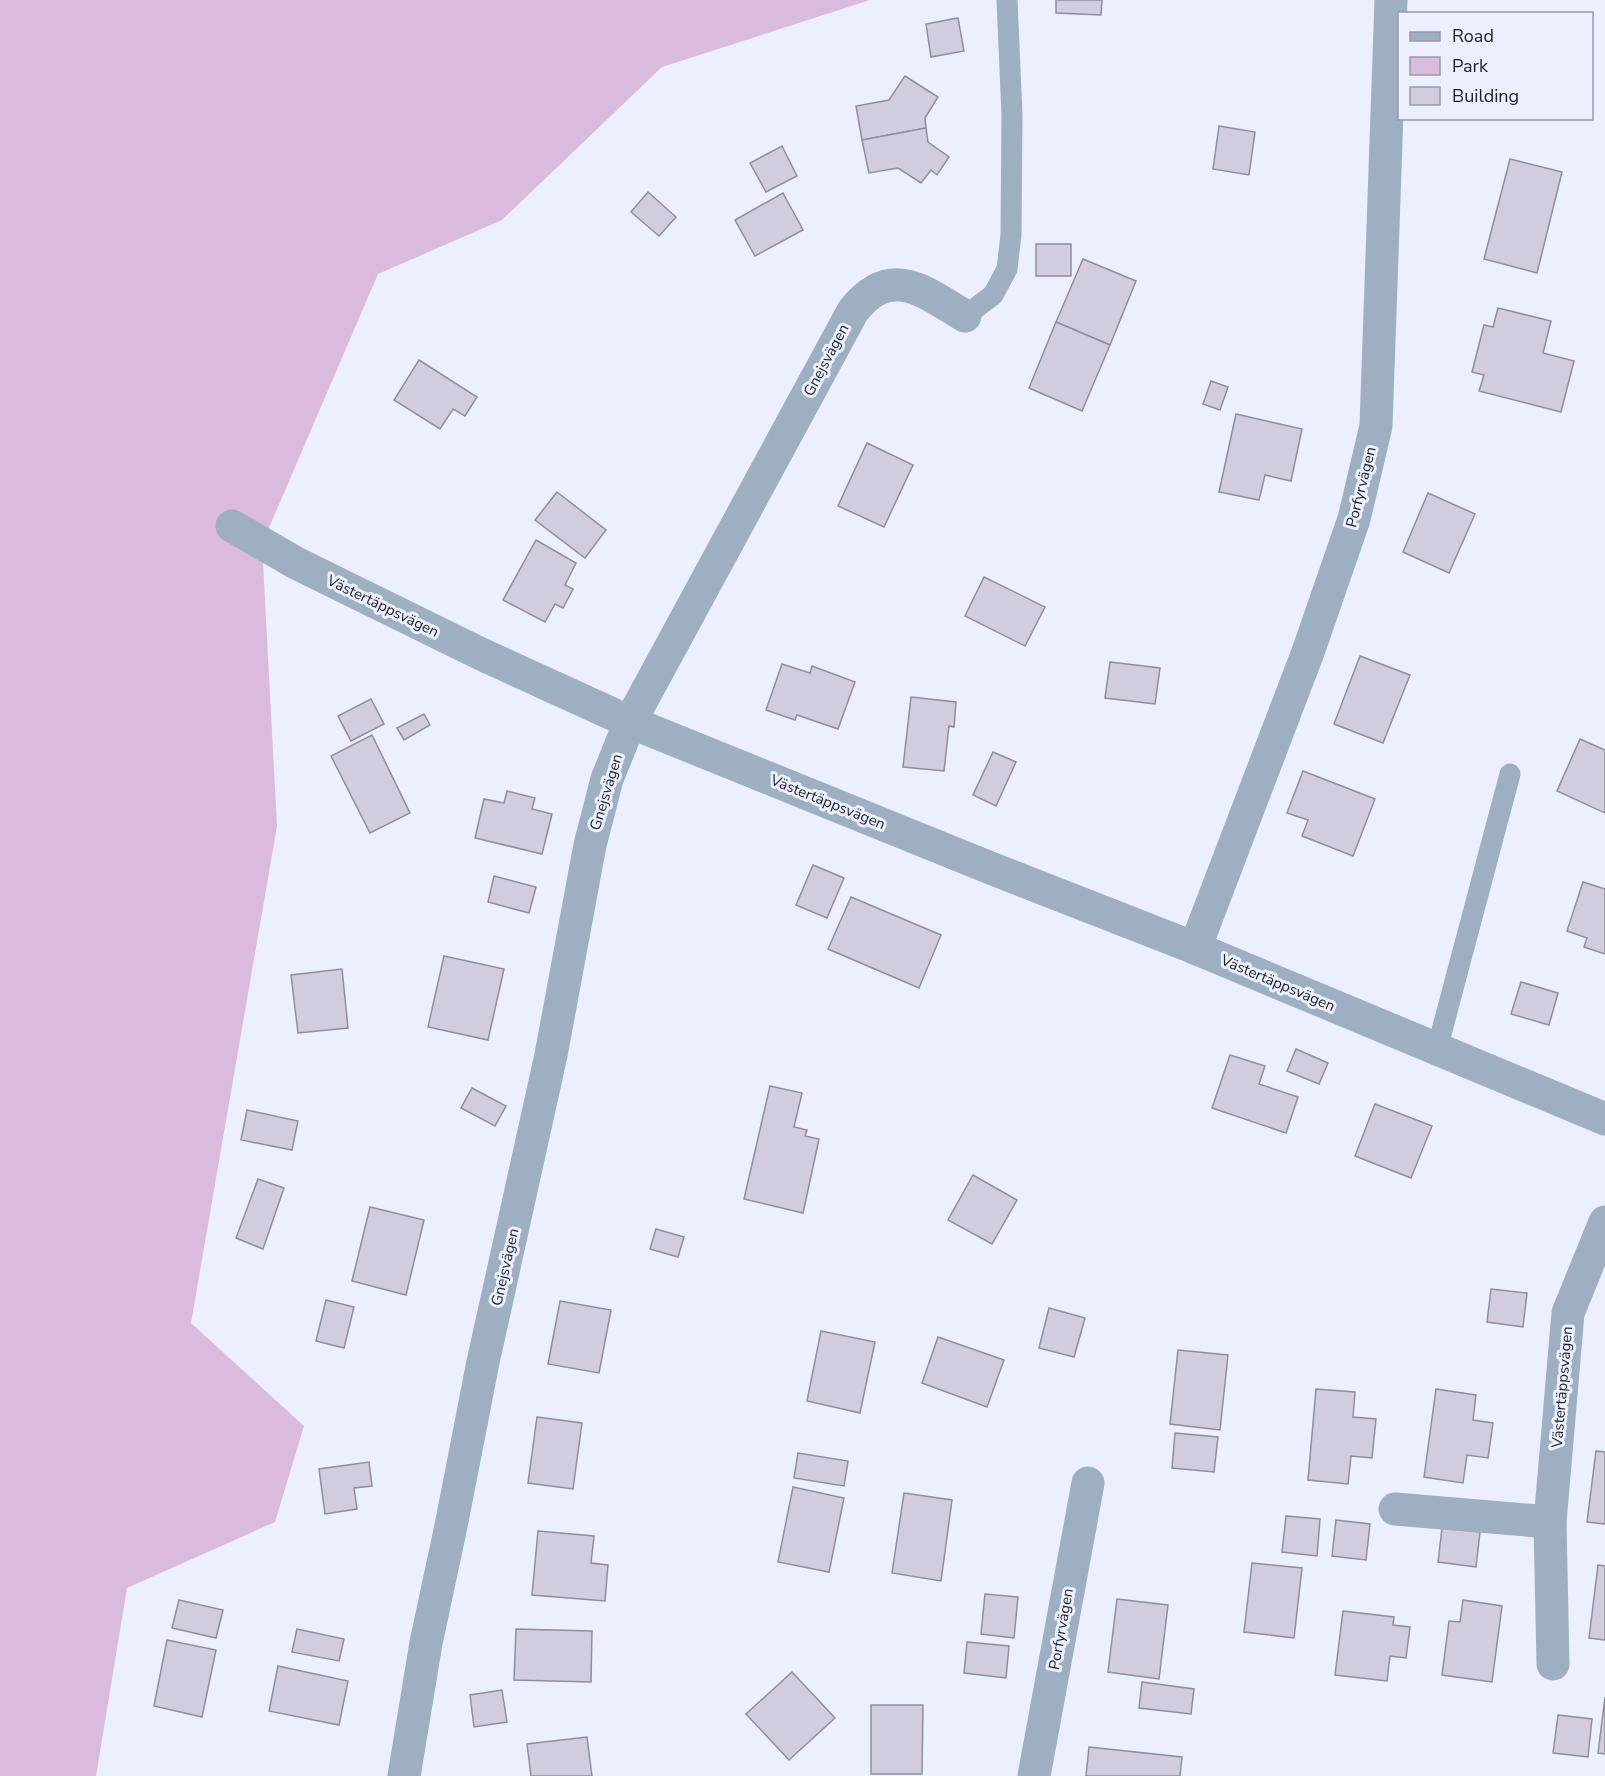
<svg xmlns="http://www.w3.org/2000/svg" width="1605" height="1776" font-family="'Nunito Sans',sans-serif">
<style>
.green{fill:#dabbde}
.building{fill:#d1ccdf;stroke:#918d9e;stroke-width:1.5}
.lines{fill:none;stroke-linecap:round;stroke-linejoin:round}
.lane{stroke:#9dafc1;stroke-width:21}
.street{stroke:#9dafc1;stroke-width:33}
.labels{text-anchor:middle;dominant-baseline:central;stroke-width:6;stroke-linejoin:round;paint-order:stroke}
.street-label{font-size:15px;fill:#1c1e25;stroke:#ebefff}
</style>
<rect width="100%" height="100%" fill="#ebefff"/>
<polygon class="green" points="0,0 870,0 662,67 502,220 378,274 262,544 277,826 191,1323 304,1426 275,1522 127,1588 96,1776 0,1776"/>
<g class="building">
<polygon points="1056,0 1102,0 1101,15 1056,13"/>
<polygon points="958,18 964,51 931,57 926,24"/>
<polygon points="905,76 938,97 925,118 926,128 862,140 856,106 889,100"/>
<polygon points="1219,126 1255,132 1249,175 1213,169"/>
<polygon points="926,128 928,142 949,157 937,175 931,170 921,183 898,168 869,173 862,140"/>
<polygon points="782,146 797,176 766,192 750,163"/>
<polygon points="1510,159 1562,172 1537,273 1484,259"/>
<polygon points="648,192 676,217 659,236 631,212"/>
<polygon points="783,193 803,230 755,256 735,220"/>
<rect x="1036" y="244" width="35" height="32"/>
<polygon points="1083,259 1136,281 1110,345 1056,322"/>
<polygon points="1498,308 1551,321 1543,353 1574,361 1561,412 1479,391 1484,375 1472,372 1484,325 1493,327"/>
<polygon points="1056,322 1110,345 1082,411 1029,388"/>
<polygon points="419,360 477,397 465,416 453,409 440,429 394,400"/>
<polygon points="1211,381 1228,387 1220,410 1203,404"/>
<polygon points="1236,414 1302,429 1291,481 1265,475 1259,500 1219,492"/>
<polygon points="867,443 913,465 884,527 838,506"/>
<polygon points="557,492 606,530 585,558 535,520"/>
<polygon points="1428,493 1475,514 1449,573 1403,552"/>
<polygon points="536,540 576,563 565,585 573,589 563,608 555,604 545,622 503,600"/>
<polygon points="984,577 1045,607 1025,646 965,616"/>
<polygon points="1360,656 1410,675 1383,743 1334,724"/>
<polygon points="1110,662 1160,668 1155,704 1105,698"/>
<polygon points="782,664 810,673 812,666 855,682 838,729 797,715 795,720 766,710"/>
<polygon points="911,697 956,702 954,727 949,726 944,771 903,767"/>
<polygon points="371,699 384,724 351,741 338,716"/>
<polygon points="424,714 430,725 404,740 397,728"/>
<polygon points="372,735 410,813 370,833 331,756"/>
<polygon points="1580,739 1605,750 1605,813 1557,791"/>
<polygon points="993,752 1016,762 996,806 973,795"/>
<polygon points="1303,771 1375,799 1353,856 1302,836 1308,820 1287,813"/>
<polygon points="507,791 535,798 532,809 552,814 542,854 475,838 484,799 504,803"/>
<polygon points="813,865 844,878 827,918 796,905"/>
<polygon points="494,876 536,887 529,913 488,902"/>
<polygon points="1583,882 1605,889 1605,954 1584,947 1587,938 1567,931"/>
<polygon points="851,897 941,935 919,988 828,949"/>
<polygon points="444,956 504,969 488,1040 428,1027"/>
<polygon points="342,969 348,1028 298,1033 291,975"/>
<polygon points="1521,982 1558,993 1549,1025 1511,1014"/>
<polygon points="1296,1049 1328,1063 1319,1084 1287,1071"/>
<polygon points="1230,1055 1265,1066 1259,1084 1298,1097 1286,1133 1212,1108"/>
<polygon points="770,1086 802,1093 794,1127 807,1130 805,1136 819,1139 803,1213 744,1199"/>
<polygon points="472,1088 506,1106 495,1126 461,1108"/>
<polygon points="1375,1104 1432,1126 1411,1178 1355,1156"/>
<polygon points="247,1110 298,1121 292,1150 241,1140"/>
<polygon points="973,1175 1017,1200 992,1244 948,1220"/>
<polygon points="258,1179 284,1188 263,1249 236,1238"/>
<polygon points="370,1207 424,1220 406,1295 352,1281"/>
<polygon points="656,1229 684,1237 678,1257 650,1249"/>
<polygon points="1491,1289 1527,1293 1523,1327 1487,1322"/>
<polygon points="326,1300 354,1307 344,1348 316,1341"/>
<polygon points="560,1301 611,1310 599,1373 548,1364"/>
<polygon points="1049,1308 1085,1318 1074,1357 1039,1348"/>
<polygon points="821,1331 875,1342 860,1413 807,1401"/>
<polygon points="938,1337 1004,1360 987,1407 922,1383"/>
<polygon points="1178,1350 1228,1355 1220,1430 1170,1424"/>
<polygon points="1316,1389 1355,1392 1353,1417 1376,1419 1372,1458 1351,1456 1348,1484 1308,1480"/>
<polygon points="1436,1389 1476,1395 1473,1420 1493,1423 1488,1458 1467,1455 1463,1483 1424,1477"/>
<polygon points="537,1417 582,1423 573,1489 528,1483"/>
<polygon points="1175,1433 1218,1437 1214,1472 1172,1468"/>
<polygon points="1596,1451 1605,1452 1605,1524 1587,1522"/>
<polygon points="798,1453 848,1461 844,1486 794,1478"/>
<polygon points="369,1462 372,1486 354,1488 357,1509 325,1514 319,1469"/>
<polygon points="793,1487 844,1498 829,1572 778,1562"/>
<polygon points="904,1493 952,1500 941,1581 892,1573"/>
<polygon points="1286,1516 1320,1519 1317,1556 1282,1552"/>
<polygon points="1336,1520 1370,1524 1366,1560 1332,1556"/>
<polygon points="1442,1528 1480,1532 1476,1567 1438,1562"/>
<polygon points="538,1531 594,1536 591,1563 608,1565 605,1601 532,1595"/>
<polygon points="1252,1563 1302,1568 1294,1638 1244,1632"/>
<polygon points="1598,1565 1605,1566 1605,1640 1589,1638"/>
<polygon points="985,1594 1018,1597 1014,1638 981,1634"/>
<polygon points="1117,1599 1168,1605 1159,1679 1108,1672"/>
<polygon points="179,1600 223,1610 216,1638 172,1628"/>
<polygon points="1463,1600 1502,1606 1492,1682 1442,1675 1449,1621 1460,1622"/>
<polygon points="1343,1611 1394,1617 1393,1625 1410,1627 1406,1658 1390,1656 1387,1681 1335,1675"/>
<polygon points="297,1629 344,1639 339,1661 292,1652"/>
<polygon points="516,1629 592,1631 591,1682 514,1680"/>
<polygon points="167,1640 216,1650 202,1717 154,1706"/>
<polygon points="967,1642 1009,1646 1006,1678 964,1673"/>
<polygon points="278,1666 348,1681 339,1725 269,1711"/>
<polygon points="792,1672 835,1718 789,1760 746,1714"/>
<polygon points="1142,1682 1194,1689 1191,1714 1139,1708"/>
<polygon points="502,1690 507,1722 474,1727 470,1695"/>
<polygon points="1605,1697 1605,1754 1598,1753"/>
<polygon points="871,1705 923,1705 922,1774 871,1774"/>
<polygon points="1558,1715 1592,1719 1588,1757 1553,1753"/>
<polygon points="587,1737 592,1776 531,1776 527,1744"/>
<polygon points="1089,1747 1182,1757 1180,1776 1086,1776"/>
</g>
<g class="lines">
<g class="lane">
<polyline points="965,316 993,295 1007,269 1011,235 1012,115 1007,0"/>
<polyline points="1437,1049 1510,774"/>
</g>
<g class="street">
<polyline points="232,526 296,563 481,654 630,722 988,867 1195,948 1605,1119"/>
<polyline points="1195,948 1308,652 1354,519 1376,426 1391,0"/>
<polyline points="1395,1509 1550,1522"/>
<polyline points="1553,1664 1550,1522 1568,1313 1605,1222"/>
<path d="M404,1776L426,1643L451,1526L483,1362L551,1055L590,845L607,779L630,722L853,311C891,263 923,291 965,316"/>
<polyline points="1034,1776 1088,1483"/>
</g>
</g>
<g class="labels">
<g class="street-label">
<text transform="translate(826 360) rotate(-62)">Gnejsvägen</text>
<text transform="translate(1361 487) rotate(-76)">Porfyrvägen</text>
<text transform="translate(383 606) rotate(26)">Västertäppsvägen</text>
<text transform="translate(606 792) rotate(-73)">Gnejsvägen</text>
<text transform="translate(828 802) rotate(22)">Västertäppsvägen</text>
<text transform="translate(1278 983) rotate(23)">Västertäppsvägen</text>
<text transform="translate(505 1267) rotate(-77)">Gnejsvägen</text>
<text transform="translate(1562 1387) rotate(-85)">Västertäppsvägen</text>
<text transform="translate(1061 1629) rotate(-80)">Porfyrvägen</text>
</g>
</g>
<rect x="1398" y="12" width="195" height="108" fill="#ebefff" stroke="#989ba8" stroke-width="1.5"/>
<rect x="1410" y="32" width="30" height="9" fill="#9dafc1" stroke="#989ba8" stroke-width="1.5"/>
<text x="1452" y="42" font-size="18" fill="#1c1e25">Road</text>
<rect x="1410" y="57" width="30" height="18" fill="#dabbde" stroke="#989ba8" stroke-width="1.5"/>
<text x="1452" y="72" font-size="18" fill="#1c1e25">Park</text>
<rect x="1410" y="87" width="30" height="18" fill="#d1ccdf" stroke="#989ba8" stroke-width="1.5"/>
<text x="1452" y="102" font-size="18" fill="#1c1e25">Building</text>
</svg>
